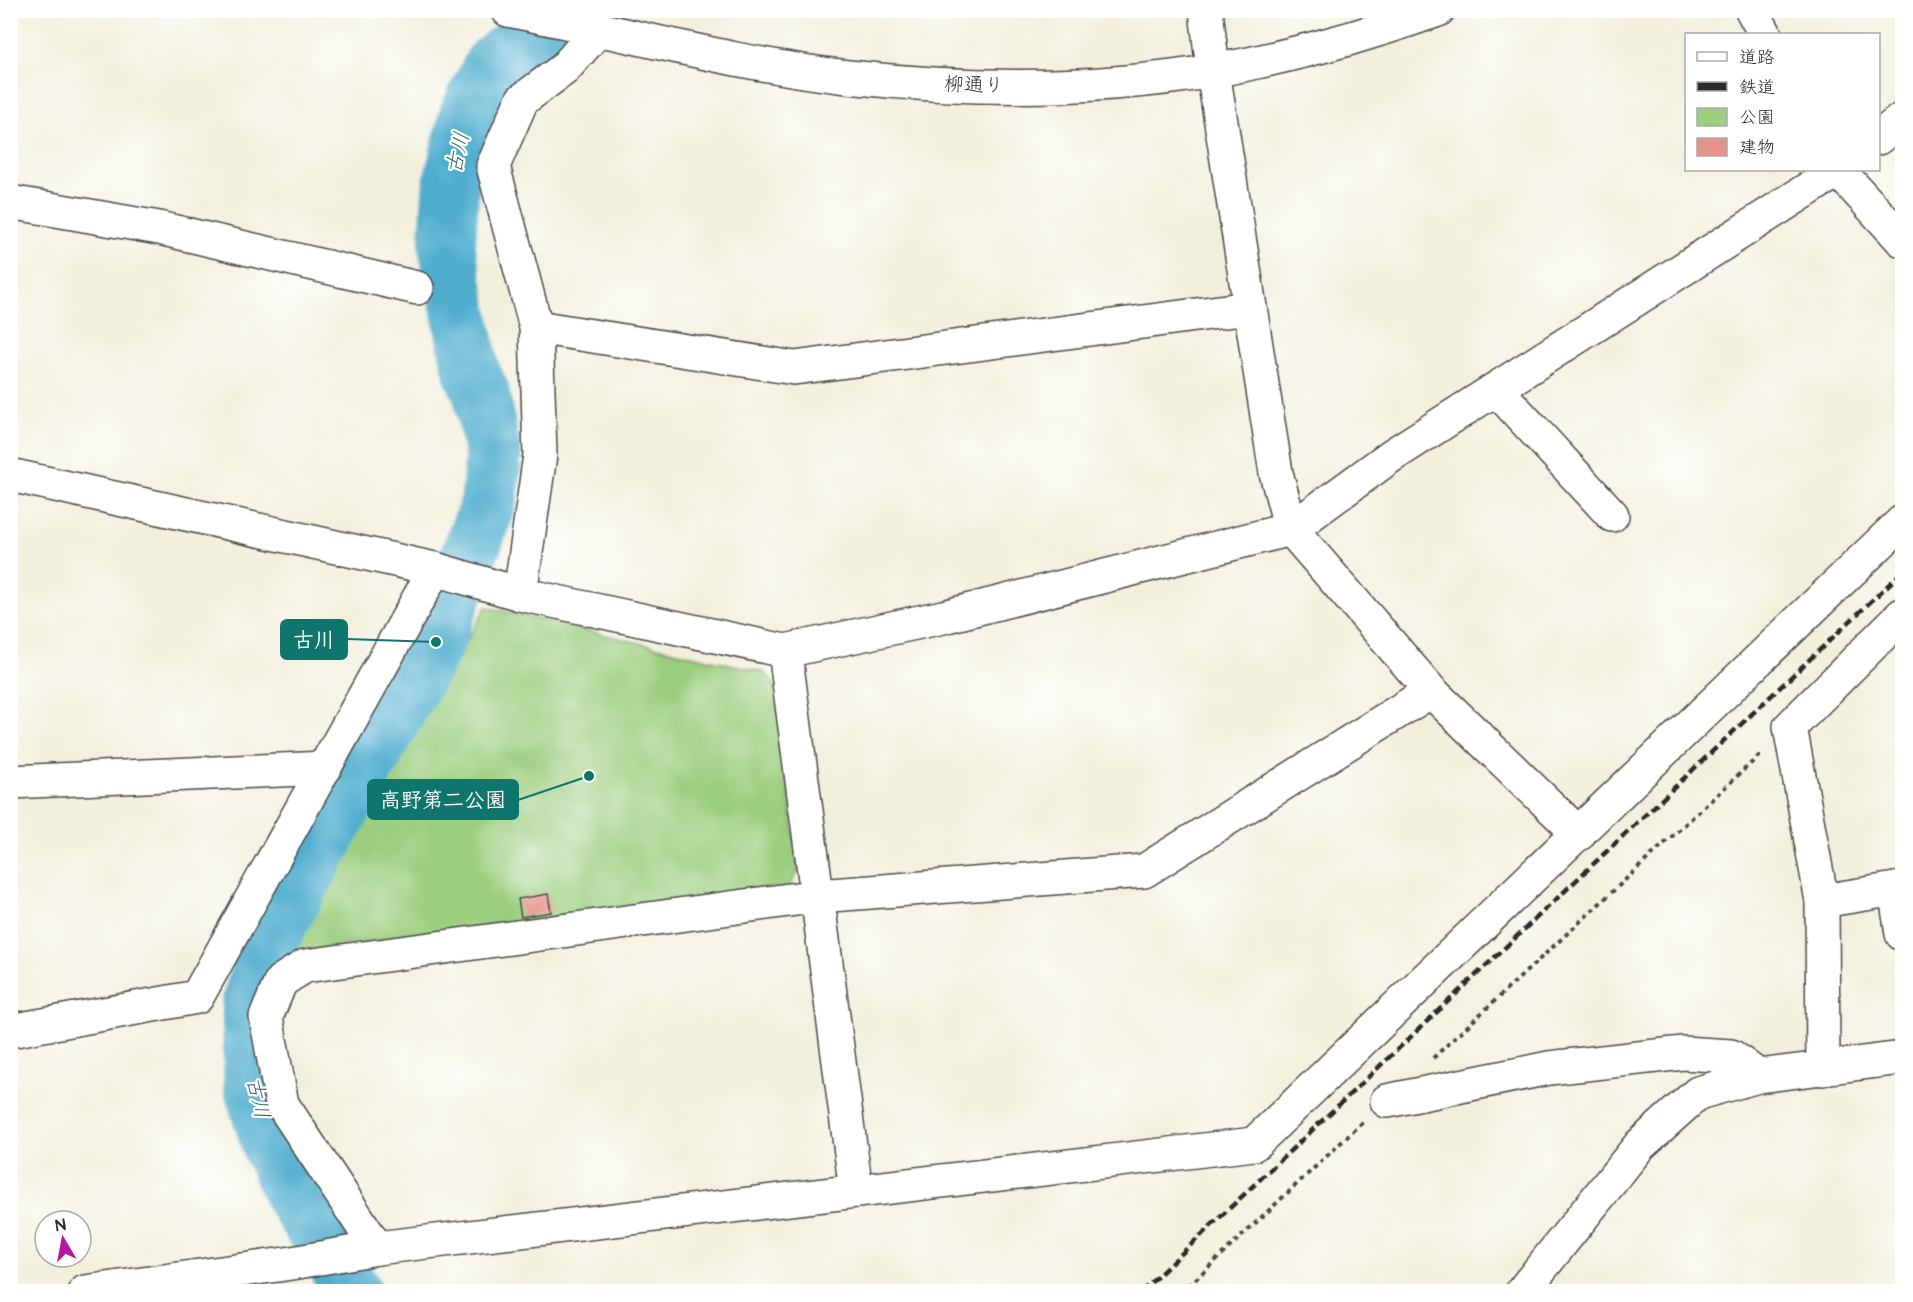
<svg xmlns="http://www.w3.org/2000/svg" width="1913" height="1302" font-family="'Architects Daughter','Klee One',sans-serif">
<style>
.green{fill:#9cce7f;stroke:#647c55;stroke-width:1.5}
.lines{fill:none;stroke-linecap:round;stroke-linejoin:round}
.river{stroke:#50adce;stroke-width:57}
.building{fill:#e6938d}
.minor-casing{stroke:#494846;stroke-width:36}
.tertiary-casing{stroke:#494846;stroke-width:36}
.path{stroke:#494846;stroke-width:4;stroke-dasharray:4.5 4.5;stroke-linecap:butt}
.minor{stroke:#fff;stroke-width:33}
.tertiary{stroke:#fff;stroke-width:33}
.rail{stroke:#2b2b2b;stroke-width:4.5;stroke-dasharray:9 4.5;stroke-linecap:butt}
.labels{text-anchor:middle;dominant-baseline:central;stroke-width:4.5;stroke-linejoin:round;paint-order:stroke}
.street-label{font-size:20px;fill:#2b2b2b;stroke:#fff}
.water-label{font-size:21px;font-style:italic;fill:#3a5f6c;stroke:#fff}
.leader{fill:none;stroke:#0f766e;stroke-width:2}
.callout-dot{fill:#0f766e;stroke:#fff;stroke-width:2}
.callout{fill:#0f766e;stroke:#0f766e;stroke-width:2}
.callout-label{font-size:21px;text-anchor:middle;font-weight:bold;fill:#fff}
</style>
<rect width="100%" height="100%" fill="#fff"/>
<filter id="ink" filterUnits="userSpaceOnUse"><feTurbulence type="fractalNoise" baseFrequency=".0167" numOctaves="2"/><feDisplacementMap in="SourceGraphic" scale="12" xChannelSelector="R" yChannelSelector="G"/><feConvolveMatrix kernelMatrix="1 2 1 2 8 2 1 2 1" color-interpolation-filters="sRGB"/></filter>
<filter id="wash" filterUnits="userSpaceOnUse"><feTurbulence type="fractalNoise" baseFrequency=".008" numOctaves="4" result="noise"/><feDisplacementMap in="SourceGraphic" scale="24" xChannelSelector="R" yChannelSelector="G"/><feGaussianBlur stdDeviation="1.35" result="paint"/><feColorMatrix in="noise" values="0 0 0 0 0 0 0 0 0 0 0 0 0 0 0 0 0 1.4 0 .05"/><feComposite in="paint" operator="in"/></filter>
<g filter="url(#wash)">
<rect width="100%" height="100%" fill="#f2efdc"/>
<polygon class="green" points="486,607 763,672 774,682 799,870 789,886 291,953"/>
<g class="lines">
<polyline class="river" points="353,1292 291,1193 271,1149 252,1087 250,1003 267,945 436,642 489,502 493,456 481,392 472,373 447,248 451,185 468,113 493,63 560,10"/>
</g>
<g id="blocks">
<polygon class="building" points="548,894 551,912 521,917 518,899"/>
</g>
</g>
<g filter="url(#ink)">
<use href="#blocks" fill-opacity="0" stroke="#494846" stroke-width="1.5"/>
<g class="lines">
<g class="minor-casing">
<g id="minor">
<polyline points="1206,10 1213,71"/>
<polyline points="1878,138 1902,119"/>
<polyline points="10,202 159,228 417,288"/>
<polyline points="536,327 794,368 1249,308"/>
<polyline points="1496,389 1612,515"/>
<polyline points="520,594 540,455 536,327 493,166 522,100 564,69 600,28"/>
<polyline points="785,651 856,1191"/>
<polyline points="10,782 325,768"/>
<polyline points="1895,889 1902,934"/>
<polyline points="1822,901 1902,888"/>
<polyline points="10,1031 197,997 435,569"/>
<polyline points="1823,1069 1822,901 1790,727 1902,615"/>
<polyline points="1387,1101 1549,1068 1683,1053 1731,1056 1758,1076"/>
<polyline points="377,1248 282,1104 266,1017 281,981 305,966 818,896 1144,871 1431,691"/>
<polyline points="85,1292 292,1263 377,1248 1254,1144 1902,522"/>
<polyline points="1522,1292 1640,1145 1698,1093 1758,1076 1902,1058"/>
</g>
</g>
<g class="tertiary-casing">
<g id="tertiary">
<path d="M508,10C621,32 734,64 848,77C968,90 1094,91 1213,71C1289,57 1365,36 1438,10"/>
<polyline points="1752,10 1765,34"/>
<polyline points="1213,71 1276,473 1291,529 1431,691 1579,834"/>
<polyline points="1838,170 1902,240"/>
<polyline points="10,475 435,569 520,594 785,651 943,617 1291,529 1391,456 1838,170"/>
</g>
</g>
<g class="path">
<polyline points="1433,1058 1762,753"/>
<polyline points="1182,1292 1363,1122"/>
</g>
<use href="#minor" class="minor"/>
<use href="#tertiary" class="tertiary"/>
<polyline class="rail" points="1141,1292 1902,572"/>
</g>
</g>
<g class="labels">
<g class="street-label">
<text transform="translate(974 85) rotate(2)">柳通り</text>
</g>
<g class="water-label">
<text transform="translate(458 153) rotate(-77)">古川</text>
<text transform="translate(258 1098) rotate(78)">古川</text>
</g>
</g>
<path class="leader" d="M436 642L347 639M589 776L518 800"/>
<g class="callout-dot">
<circle cx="436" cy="642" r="6"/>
<circle cx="589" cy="776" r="6"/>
</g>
<g class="callout">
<rect x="281" y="620" width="66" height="39" rx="6"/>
<rect x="368" y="780" width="150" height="39" rx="6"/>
</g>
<g class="callout-label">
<text x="314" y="647">古川</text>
<text x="443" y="807">高野第二公園</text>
</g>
<rect width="1913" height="1302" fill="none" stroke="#fff" stroke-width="36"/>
<rect x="1685" y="33" width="195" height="138" fill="#ffffff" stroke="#aaaaaa" stroke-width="1.5"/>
<rect x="1697" y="52" width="30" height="9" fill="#ffffff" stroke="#aaaaaa" stroke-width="1.5"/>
<text x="1739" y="63" font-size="18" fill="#2b2b2b">道路</text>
<rect x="1697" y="82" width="30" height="9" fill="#2b2b2b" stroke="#aaaaaa" stroke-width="1.5"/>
<text x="1739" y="93" font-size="18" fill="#2b2b2b">鉄道</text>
<rect x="1697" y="108" width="30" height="18" fill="#9cce7f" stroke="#aaaaaa" stroke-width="1.5"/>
<text x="1739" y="123" font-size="18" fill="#2b2b2b">公園</text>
<rect x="1697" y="138" width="30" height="18" fill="#e6938d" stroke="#aaaaaa" stroke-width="1.5"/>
<text x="1739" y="153" font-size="18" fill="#2b2b2b">建物</text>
<g transform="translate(63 1239) rotate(350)"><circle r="28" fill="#ffffff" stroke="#aaaaaa" stroke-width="1.5"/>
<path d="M0-4.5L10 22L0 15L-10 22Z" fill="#b5179e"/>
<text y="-9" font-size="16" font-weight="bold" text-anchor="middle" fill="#2b2b2b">N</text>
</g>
</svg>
